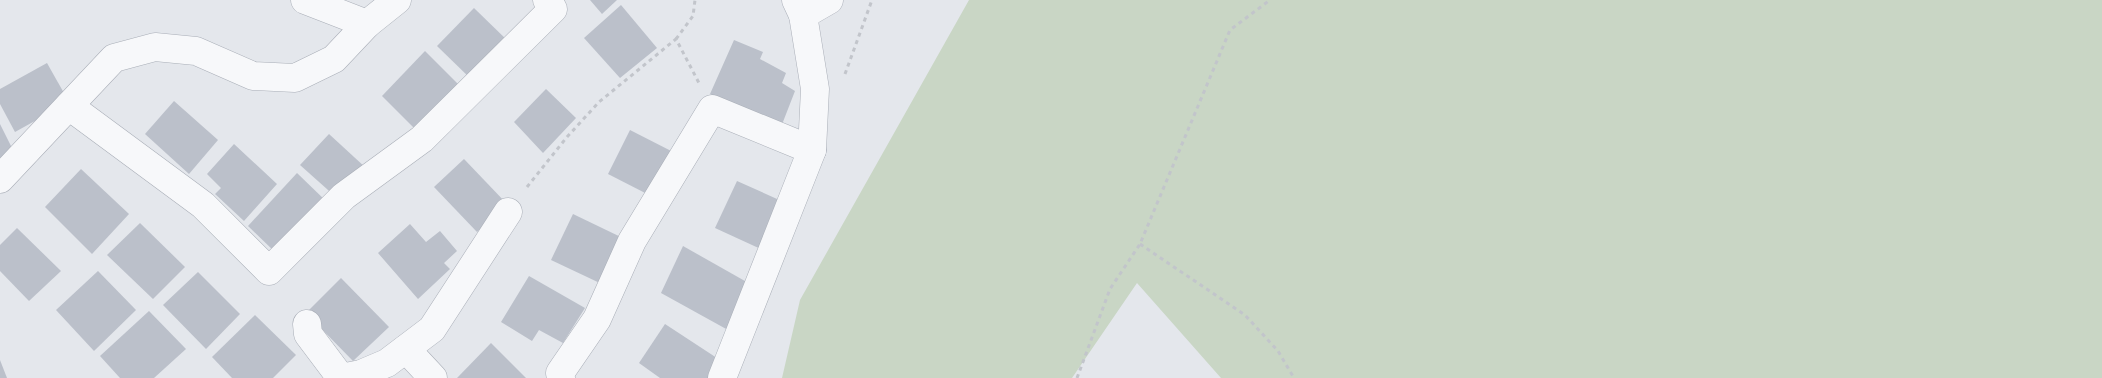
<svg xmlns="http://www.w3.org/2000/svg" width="2102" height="378" font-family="Lato,sans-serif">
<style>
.green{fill:#c9d6c5}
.building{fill:#bbc0ca}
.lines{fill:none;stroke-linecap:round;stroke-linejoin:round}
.minor-casing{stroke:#a9aeb7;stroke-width:29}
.path{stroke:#c2c5cb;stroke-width:3;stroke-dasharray:4 4;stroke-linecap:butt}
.minor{stroke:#f7f8fa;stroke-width:28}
</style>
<rect width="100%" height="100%" fill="#e4e7ec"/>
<polygon class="green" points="969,0 2102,0 2102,378 1221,378 1137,283 1072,378 782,378 800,300"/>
<g class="building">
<polygon points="590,0 617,0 602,14"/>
<polygon points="621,5 657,48 620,78 584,38"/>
<polygon points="474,8 511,44 473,81 437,46"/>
<polygon points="734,40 763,52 760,59 786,73 782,83 795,91 781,127 710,94"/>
<polygon points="425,51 461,87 418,132 382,96"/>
<polygon points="47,63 69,102 15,132 0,104 0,89"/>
<polygon points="546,89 576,118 543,153 514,122"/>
<polygon points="174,101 218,140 189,174 145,134"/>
<polygon points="0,124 16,156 0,164"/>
<polygon points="630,130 679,155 653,197 608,174"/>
<polygon points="329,134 366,168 337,198 300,165"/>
<polygon points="234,144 277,184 244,221 215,194 221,188 207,174"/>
<polygon points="464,159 507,204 477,232 434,187"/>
<polygon points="81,169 129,214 92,254 45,207"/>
<polygon points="297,173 328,203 277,254 248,226"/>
<polygon points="737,181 786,203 765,251 715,228"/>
<polygon points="573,214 627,240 604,285 551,260"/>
<polygon points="140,223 185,267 153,299 107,255"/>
<polygon points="410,224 426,242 440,231 457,251 444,263 450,269 418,299 378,253"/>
<polygon points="17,228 61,271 29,301 0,271 0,245"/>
<polygon points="683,246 752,285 728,330 661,293"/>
<polygon points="98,271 136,310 94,351 56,310"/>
<polygon points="198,272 240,314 206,349 163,305"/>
<polygon points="529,276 585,308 563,343 539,330 532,341 501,322"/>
<polygon points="341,278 389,327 353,361 306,313"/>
<polygon points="149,311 186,349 154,378 120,378 100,356"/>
<polygon points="255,315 296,355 273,378 232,378 212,357"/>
<polygon points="665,324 723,362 712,378 660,378 639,363"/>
<polygon points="491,343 526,378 457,378"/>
<polygon points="0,360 7,378 0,378"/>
</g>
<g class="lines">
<g class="minor-casing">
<g id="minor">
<polyline points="305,0 367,24"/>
<polyline points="803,15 829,0"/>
<polyline points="69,106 203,205 269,271 344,196 422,139 553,9 547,0"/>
<polyline points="0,179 114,58 155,47 196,51 253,76 295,78 334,59 367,24 397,0"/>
<polyline points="307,324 308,334 341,378"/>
<polyline points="406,349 433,378"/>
<polyline points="341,378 361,374 387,363 432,329 508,212"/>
<polyline points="561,378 560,373 597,319 632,241 712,109 812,150"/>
<polyline points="722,378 812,150 815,89 803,15 796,0"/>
</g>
</g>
<g class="path">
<polyline points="676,39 693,16 695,0"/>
<polyline points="845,74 872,0"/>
<polyline points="527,187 567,137 599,102 676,39 699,83"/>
<polyline points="1140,244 1245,315 1278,351 1294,378"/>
<polyline points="1077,378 1110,289 1140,244 1230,30 1270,0"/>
</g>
<use href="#minor" class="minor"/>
</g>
</svg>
